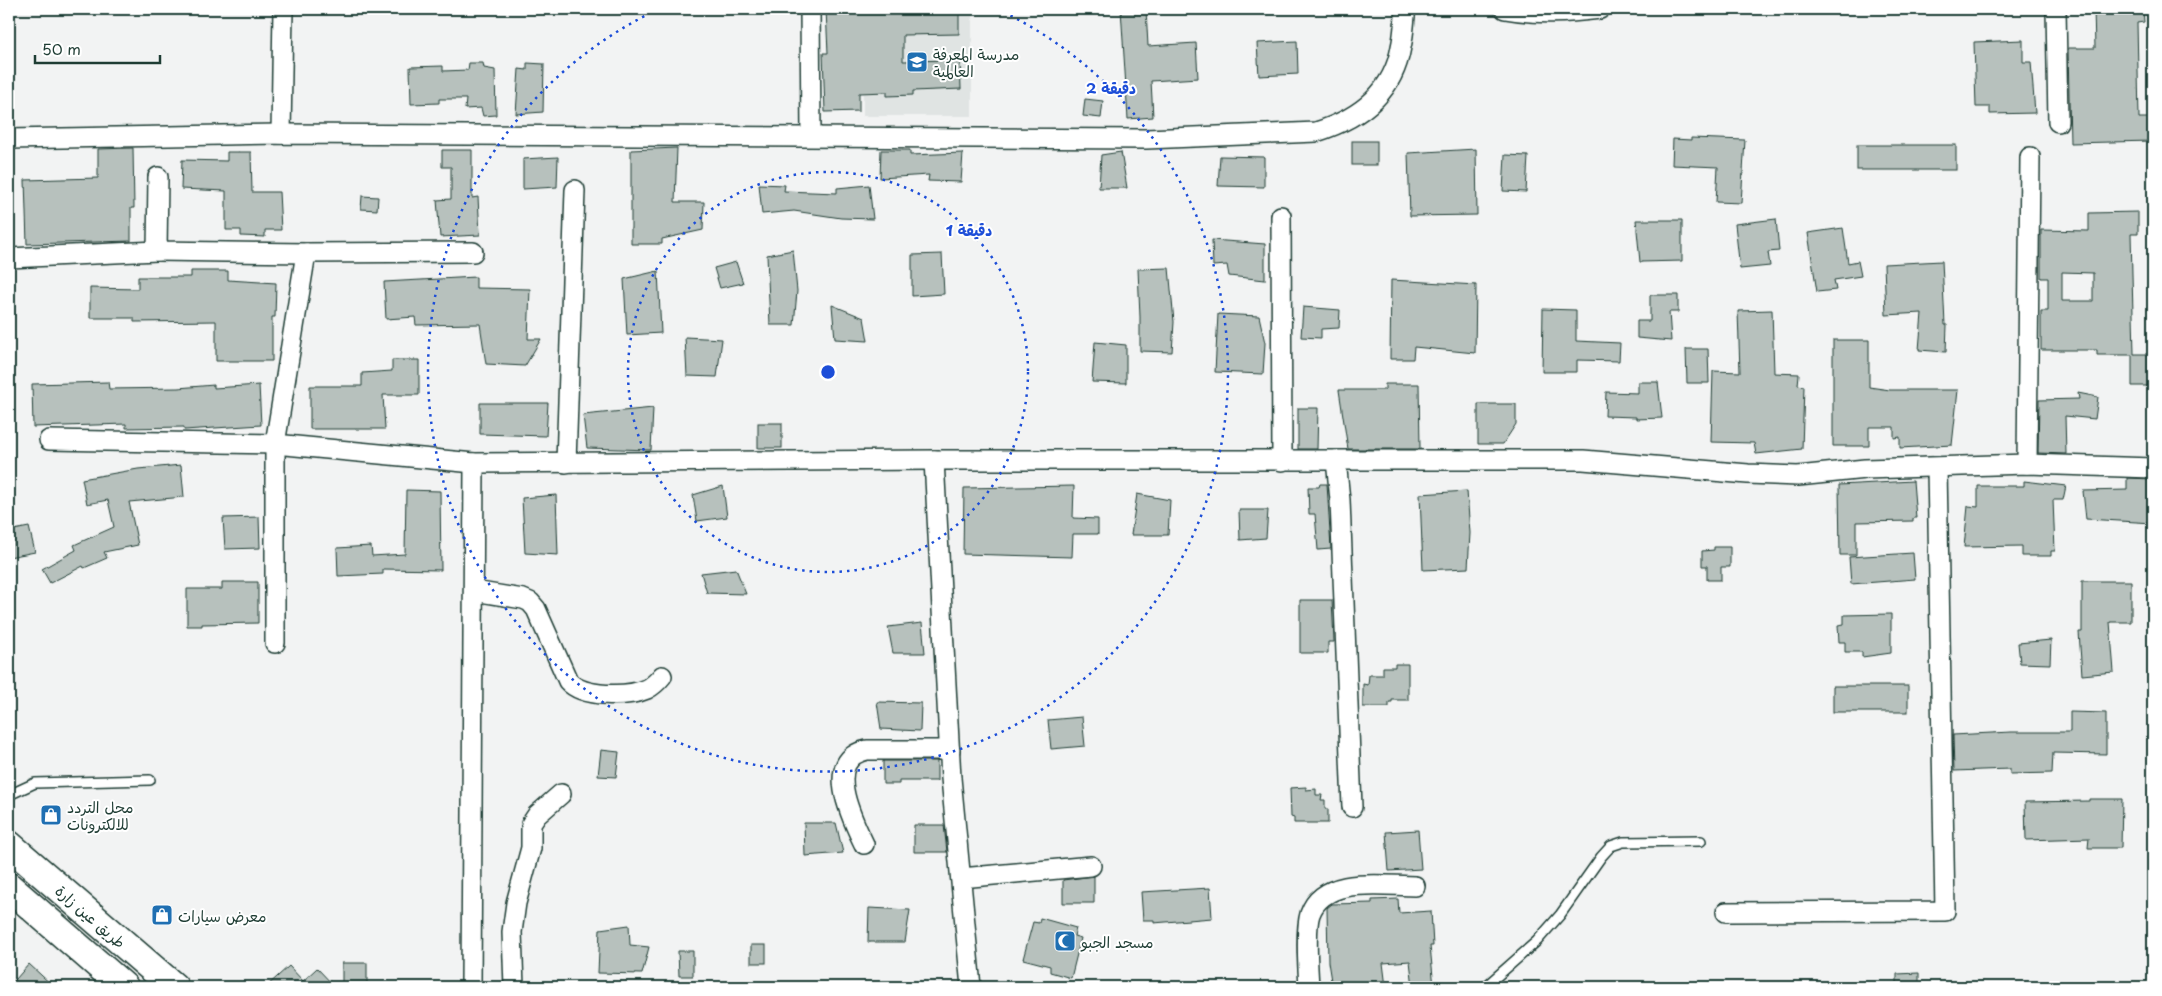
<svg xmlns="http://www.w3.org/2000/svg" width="2162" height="996" font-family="'Playpen Sans','Playpen Sans Arabic',sans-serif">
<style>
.built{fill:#e0e4e3}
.building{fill:#b7c1bd;stroke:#1f3d34;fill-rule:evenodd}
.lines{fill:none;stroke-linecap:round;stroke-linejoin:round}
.service-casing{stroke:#1f3d34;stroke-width:12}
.minor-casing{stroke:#1f3d34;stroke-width:22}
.primary-casing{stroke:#1f3d34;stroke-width:31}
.service{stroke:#fff;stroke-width:9}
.minor{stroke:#fff;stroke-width:19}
.primary{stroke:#fff;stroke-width:28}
.ring{fill:none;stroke:#1d4ed8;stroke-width:2.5;stroke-dasharray:2.5 5}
.labels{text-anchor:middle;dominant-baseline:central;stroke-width:4;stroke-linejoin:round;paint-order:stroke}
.poi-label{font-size:15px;fill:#1f3d34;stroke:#fff;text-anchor:start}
.street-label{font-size:15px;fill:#1f3d34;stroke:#fff}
.centre{fill:#1d4ed8;stroke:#fff;stroke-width:2.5}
.ring-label{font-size:15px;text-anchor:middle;font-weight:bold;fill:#1d4ed8;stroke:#fff;stroke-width:4;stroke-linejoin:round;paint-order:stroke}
</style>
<rect width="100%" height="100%" fill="#f2f3f3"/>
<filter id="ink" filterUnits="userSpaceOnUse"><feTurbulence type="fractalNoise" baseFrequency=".02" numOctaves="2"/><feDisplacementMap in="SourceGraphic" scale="10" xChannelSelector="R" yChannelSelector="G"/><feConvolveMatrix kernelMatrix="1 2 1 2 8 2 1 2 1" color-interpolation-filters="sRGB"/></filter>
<g filter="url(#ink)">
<rect class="built" x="863" y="9" width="109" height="107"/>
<g class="building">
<polygon points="826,9 959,9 959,34 903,35 903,61 960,60 961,89 913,91 913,95 887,96 887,92 859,93 859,111 825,112 823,53 828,53"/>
<polygon points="1121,9 1146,9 1148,46 1196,43 1198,78 1151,81 1153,117 1128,119"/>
<polygon points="2094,9 2143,9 2144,22 2137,23 2139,118 2152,118 2152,141 2070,143 2068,48 2095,48"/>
<polygon points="2023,40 2023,62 2031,62 2035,113 1990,114 1990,107 1976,107 1974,42"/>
<polygon points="1297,41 1298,74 1259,76 1257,43"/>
<polygon points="469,63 483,63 484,68 495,70 496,115 483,116 481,108 465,109 466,99 439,99 439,103 411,104 410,67 443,66 443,71 468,70"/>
<polygon points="527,63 544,64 543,112 516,114 519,69 527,70"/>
<polygon points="1085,99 1103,101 1101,118 1083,116"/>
<polygon points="1691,138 1745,140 1741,203 1716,202 1718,167 1672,165 1673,139 1691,140"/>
<rect x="1352" y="141" width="25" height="24"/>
<rect x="1857" y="145" width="99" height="25"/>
<polygon points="133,148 134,208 131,208 131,241 27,244 25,180 98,178 98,149"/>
<polygon points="677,148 675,202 704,202 703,230 662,239 662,244 631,244 631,150"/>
<polygon points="1476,149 1477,215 1410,216 1408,153"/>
<polygon points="442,150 472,150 472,198 478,197 480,235 440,237 437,200 451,199 451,167 442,167"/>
<polygon points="881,150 910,150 910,155 963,153 961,182 928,181 929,175 880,178"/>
<polygon points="227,152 251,152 252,192 279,192 281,230 265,230 265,237 241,236 241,230 226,230 226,191 181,189 182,160 227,161"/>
<polygon points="1121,152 1127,188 1099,188 1101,155"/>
<polygon points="1505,155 1528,156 1526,192 1503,191"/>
<polygon points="1220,156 1264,157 1264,187 1218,186"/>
<polygon points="558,157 557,187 523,189 523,159"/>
<polygon points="759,184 785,185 784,191 837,193 837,188 869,185 873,219 841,218 794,211 762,214"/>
<polygon points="362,196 378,197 377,210 361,209"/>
<path d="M2138,212V234H2131L2134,354H2153V386H2132V355H2097V350H2041V311H2048V278H2041V230L2089,231V213ZM2062,272L2093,273V301H2062Z"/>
<polygon points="1776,219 1779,251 1768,252 1770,266 1740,269 1735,224"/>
<polygon points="1636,220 1682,220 1682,261 1640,262"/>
<polygon points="1843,228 1848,263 1858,261 1861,276 1834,280 1836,290 1817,292 1808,233"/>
<polygon points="1212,240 1265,244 1265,280 1229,276 1227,265 1213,266"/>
<polygon points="793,250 797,291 794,325 770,325 767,255"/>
<polygon points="942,254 944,294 912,296 912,255"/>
<polygon points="1942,261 1945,325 1947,325 1946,352 1919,350 1922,313 1886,315 1884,264"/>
<polygon points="736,262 743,283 720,288 714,268"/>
<polygon points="1169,268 1174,322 1172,352 1140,351 1140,317 1138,269"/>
<polygon points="191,271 228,271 228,280 276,283 275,317 272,317 272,361 216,361 216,321 134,322 134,318 90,318 90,288 138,289 138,277 191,277"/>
<polygon points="658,271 661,333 627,335 624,279"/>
<polygon points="476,277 476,288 530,289 528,339 541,339 525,366 486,364 480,324 416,325 415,317 386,319 384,282"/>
<polygon points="1391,280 1476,285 1475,353 1414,347 1413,359 1390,359"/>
<polygon points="1650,295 1678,295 1678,312 1669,312 1671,341 1637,338 1637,321 1650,321"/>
<polygon points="832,305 864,318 868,341 835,339"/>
<polygon points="1303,307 1340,310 1339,328 1321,329 1321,338 1301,337"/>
<polygon points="1543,309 1576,310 1576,341 1620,343 1619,361 1577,360 1577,372 1542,372"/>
<polygon points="1772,310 1774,373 1799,374 1798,385 1804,386 1802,449 1756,454 1754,443 1711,442 1713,371 1740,372 1738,311"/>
<polygon points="1218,314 1259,316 1265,343 1263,374 1215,372"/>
<polygon points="685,337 722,339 717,377 687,376"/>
<polygon points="1833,340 1869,340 1869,387 1890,390 1958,390 1952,445 1900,448 1900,437 1894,438 1894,427 1869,427 1869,446 1833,446"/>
<polygon points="1095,342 1126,345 1126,383 1092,382"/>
<polygon points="1686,349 1708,349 1709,383 1687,383"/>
<polygon points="392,360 419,360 419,395 383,395 385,429 310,429 310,386 362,386 362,373 392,371"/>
<polygon points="108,382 109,389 178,388 214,385 214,388 259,385 261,425 184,430 184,427 126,428 126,424 33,427 32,384"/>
<polygon points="1638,382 1658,382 1662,418 1636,419 1636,417 1605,416 1606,392 1638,393"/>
<polygon points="1385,384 1419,384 1420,449 1348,449 1339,390 1385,390"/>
<polygon points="2078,393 2098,397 2095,419 2065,416 2066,454 2038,453 2039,400 2079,399"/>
<polygon points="480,403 548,403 546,436 480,434"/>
<polygon points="1478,404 1516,404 1516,424 1503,444 1478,444"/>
<polygon points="653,408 651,450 587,448 583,415"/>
<polygon points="1298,408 1318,408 1317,449 1298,449"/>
<rect x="758" y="423" width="24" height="25"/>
<polygon points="181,465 184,497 129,502 138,545 104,552 107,558 84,568 83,566 50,583 42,569 76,550 74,545 114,527 108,500 87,504 82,479 138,469"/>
<polygon points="2127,478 2153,479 2153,523 2086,519 2083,491 2127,490"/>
<polygon points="1913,481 1916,518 1913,518 1913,521 1856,522 1856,555 1840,555 1839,485"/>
<polygon points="2024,481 2066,486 2063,500 2053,500 2055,551 2051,551 2051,556 2022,556 2022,546 1964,547 1968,506 1978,507 1978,486 2024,486"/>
<polygon points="1320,484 1327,484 1331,549 1318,550 1315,514 1309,514 1308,487 1319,487"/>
<polygon points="723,486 727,517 697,521 693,495"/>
<polygon points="1074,486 1073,518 1098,519 1098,534 1073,534 1072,557 963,554 964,488"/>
<polygon points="406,490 440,491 441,570 383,569 383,574 338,576 337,548 371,546 372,556 405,554"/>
<polygon points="1467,491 1470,533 1468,568 1423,570 1420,494"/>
<polygon points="1137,494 1170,500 1168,535 1131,535"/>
<polygon points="556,495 558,555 525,553 522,498"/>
<polygon points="1239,510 1268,510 1266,538 1240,540"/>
<polygon points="259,517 260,548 225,549 223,518"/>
<polygon points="29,527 35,552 9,557 9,531"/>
<polygon points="1714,547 1730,547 1730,567 1721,567 1721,580 1707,580 1707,566 1702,566 1702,551 1714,550"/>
<polygon points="1913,553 1915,579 1851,584 1849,557"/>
<polygon points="736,569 746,594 707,593 701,573"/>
<polygon points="2082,581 2131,581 2131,622 2110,622 2114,672 2082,675 2079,632 2082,632"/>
<polygon points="222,582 258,582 258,623 202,624 202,626 187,626 187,589 222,589"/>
<polygon points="1300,600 1332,600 1334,642 1328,642 1328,653 1300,653"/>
<polygon points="1891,614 1891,653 1862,657 1862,652 1845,652 1845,642 1839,642 1838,625 1844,624 1844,615"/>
<polygon points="922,623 925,653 893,653 888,627"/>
<polygon points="2051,640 2050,664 2020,663 2018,643"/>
<polygon points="1395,664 1408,664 1408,700 1392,700 1392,702 1389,702 1389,707 1363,707 1363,684 1368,685 1369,675 1383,675 1383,667 1395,667"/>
<rect x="1833" y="686" width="75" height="26"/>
<polygon points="877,702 921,703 920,731 881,729"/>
<polygon points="2070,712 2106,713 2106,754 2053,753 2052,773 2010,774 2010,769 1954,771 1953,735 2011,732 2070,732"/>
<polygon points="1082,717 1085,746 1051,749 1048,720"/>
<polygon points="601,750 619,752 616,777 598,776"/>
<polygon points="883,761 937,761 937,781 899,781 899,784 883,784"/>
<polygon points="1306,787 1306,790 1316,789 1316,795 1322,795 1321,800 1325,800 1325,809 1328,809 1328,823 1294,823 1294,818 1291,817 1290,788"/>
<polygon points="2089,799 2122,799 2121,848 2088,848 2089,838 2026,840 2025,802 2089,801"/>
<polygon points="804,823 836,823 843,853 805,856"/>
<polygon points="914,825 944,825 947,852 914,852"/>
<polygon points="1418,830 1421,869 1389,871 1386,832"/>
<polygon points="1094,876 1094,903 1063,903 1063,880"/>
<polygon points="1210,888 1212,918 1154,923 1154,920 1143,920 1141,892"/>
<polygon points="1398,899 1399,913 1431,911 1433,946 1430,946 1434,987 1413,987 1410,961 1383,963 1386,987 1332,987 1328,962 1327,908 1332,904 1372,903 1372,900"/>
<polygon points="869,908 910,910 905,942 868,942"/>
<polygon points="1040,918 1076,928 1074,936 1081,938 1071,978 1050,972 1050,966 1023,959 1033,922 1039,923"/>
<polygon points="629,925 630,945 649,947 642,974 598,973 600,929"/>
<rect x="751" y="945" width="15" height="18"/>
<polygon points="678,951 693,951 693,976 679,976"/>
<rect x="342" y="963" width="25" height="24"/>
<polygon points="29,964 54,987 9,987"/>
<polygon points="289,966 303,981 317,968 335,987 266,987"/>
<polygon points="1919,973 1919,987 1897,987 1897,974"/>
</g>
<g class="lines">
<g class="service-casing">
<g id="service">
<polyline points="9,795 35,783 150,780"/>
<polyline points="1485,987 1537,941 1560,915 1601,857 1611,846 1623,842 1701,841"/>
</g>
</g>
<g class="minor-casing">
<g id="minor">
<polyline points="810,9 811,136"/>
<path d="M1505,9C1538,15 1567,13 1600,9"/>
<polyline points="2056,9 2058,122"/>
<polyline points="281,134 283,9"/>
<path d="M9,139L281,134L1146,139L1316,132C1358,119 1393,94 1401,47C1404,35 1404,21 1406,9"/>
<polyline points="158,177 157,251 306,253 473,252"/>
<polyline points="1281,216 1282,461"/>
<polyline points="9,258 157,251"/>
<polyline points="49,440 275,444 474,463 934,460 1583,460 1748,474 1798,476 1865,469 2027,464 2153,468"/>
<polyline points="934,460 951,778 971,987"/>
<polyline points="1336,460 1340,500 1352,807"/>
<polyline points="566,463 575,190"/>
<polyline points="2027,464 2030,157"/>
<path d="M474,591L523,599L530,602L536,609L568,681C583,698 628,697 647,689C653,686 658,681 662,676"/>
<polyline points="275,643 275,444 306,253"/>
<path d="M864,844C852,819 822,759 867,750H950"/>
<polyline points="961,878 1091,866"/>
<polyline points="1726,912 1945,911 1937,468"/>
<polyline points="471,987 474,463"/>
<polyline points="514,987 512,932 516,903 531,848 531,824 537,815 561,794"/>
<path d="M1309,987C1308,969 1305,930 1310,914C1324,875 1383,886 1415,886"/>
</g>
</g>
<g class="primary-casing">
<g id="primary">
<polyline points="9,845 174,987"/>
<polyline points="9,887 124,987"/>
</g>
</g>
<use href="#service" class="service"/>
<use href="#minor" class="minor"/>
<use href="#primary" class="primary"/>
</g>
</g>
<g class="ring">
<circle cx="828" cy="372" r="200"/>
<path d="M997 9A400 400 0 1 1 659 9"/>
</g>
<defs>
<g id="school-square" transform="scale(1.125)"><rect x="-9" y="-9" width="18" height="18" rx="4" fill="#1f6fb2" stroke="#fff"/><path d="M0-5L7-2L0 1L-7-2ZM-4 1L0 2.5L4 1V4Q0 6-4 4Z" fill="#fff"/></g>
<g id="shop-square" transform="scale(1.125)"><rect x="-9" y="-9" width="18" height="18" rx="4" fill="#1f6fb2" stroke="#fff"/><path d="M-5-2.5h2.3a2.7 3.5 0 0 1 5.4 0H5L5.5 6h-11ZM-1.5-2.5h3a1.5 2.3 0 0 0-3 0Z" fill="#fff"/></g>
<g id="mosque-square" transform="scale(1.125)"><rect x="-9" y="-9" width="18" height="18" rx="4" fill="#1f6fb2" stroke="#fff"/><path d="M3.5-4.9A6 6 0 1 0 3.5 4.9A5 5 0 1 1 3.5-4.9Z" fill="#fff"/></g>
</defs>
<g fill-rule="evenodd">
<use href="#school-square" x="917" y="62"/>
<use href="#shop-square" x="51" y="815"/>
<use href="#shop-square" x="162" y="915"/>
<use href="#mosque-square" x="1065" y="941"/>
</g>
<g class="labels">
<g class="poi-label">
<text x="933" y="53">مدرسة المعرفة<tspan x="933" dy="17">العالمية</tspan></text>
<text x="67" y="806">محل التردد<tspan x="67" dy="17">للالكترونات</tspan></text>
<text x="178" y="915">معرض سيارات</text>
<text x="1081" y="941">مسجد الجبو</text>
</g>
<g class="street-label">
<text transform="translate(91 916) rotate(41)">طريق عين زارة</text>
</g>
</g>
<circle cx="828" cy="372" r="8" class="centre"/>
<g class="ring-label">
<text x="1111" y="94">2 دقيقة</text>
<text x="969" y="236">1 دقيقة</text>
</g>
<rect width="2162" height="996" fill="none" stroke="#fff" stroke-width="30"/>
<rect x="15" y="15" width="2132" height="966" fill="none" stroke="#1f3d34" stroke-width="2" filter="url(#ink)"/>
<path d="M35 55v8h125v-8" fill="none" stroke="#1f3d34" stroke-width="2.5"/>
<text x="42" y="55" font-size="15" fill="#1f3d34" stroke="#ffffff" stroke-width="4" paint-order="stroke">50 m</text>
</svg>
